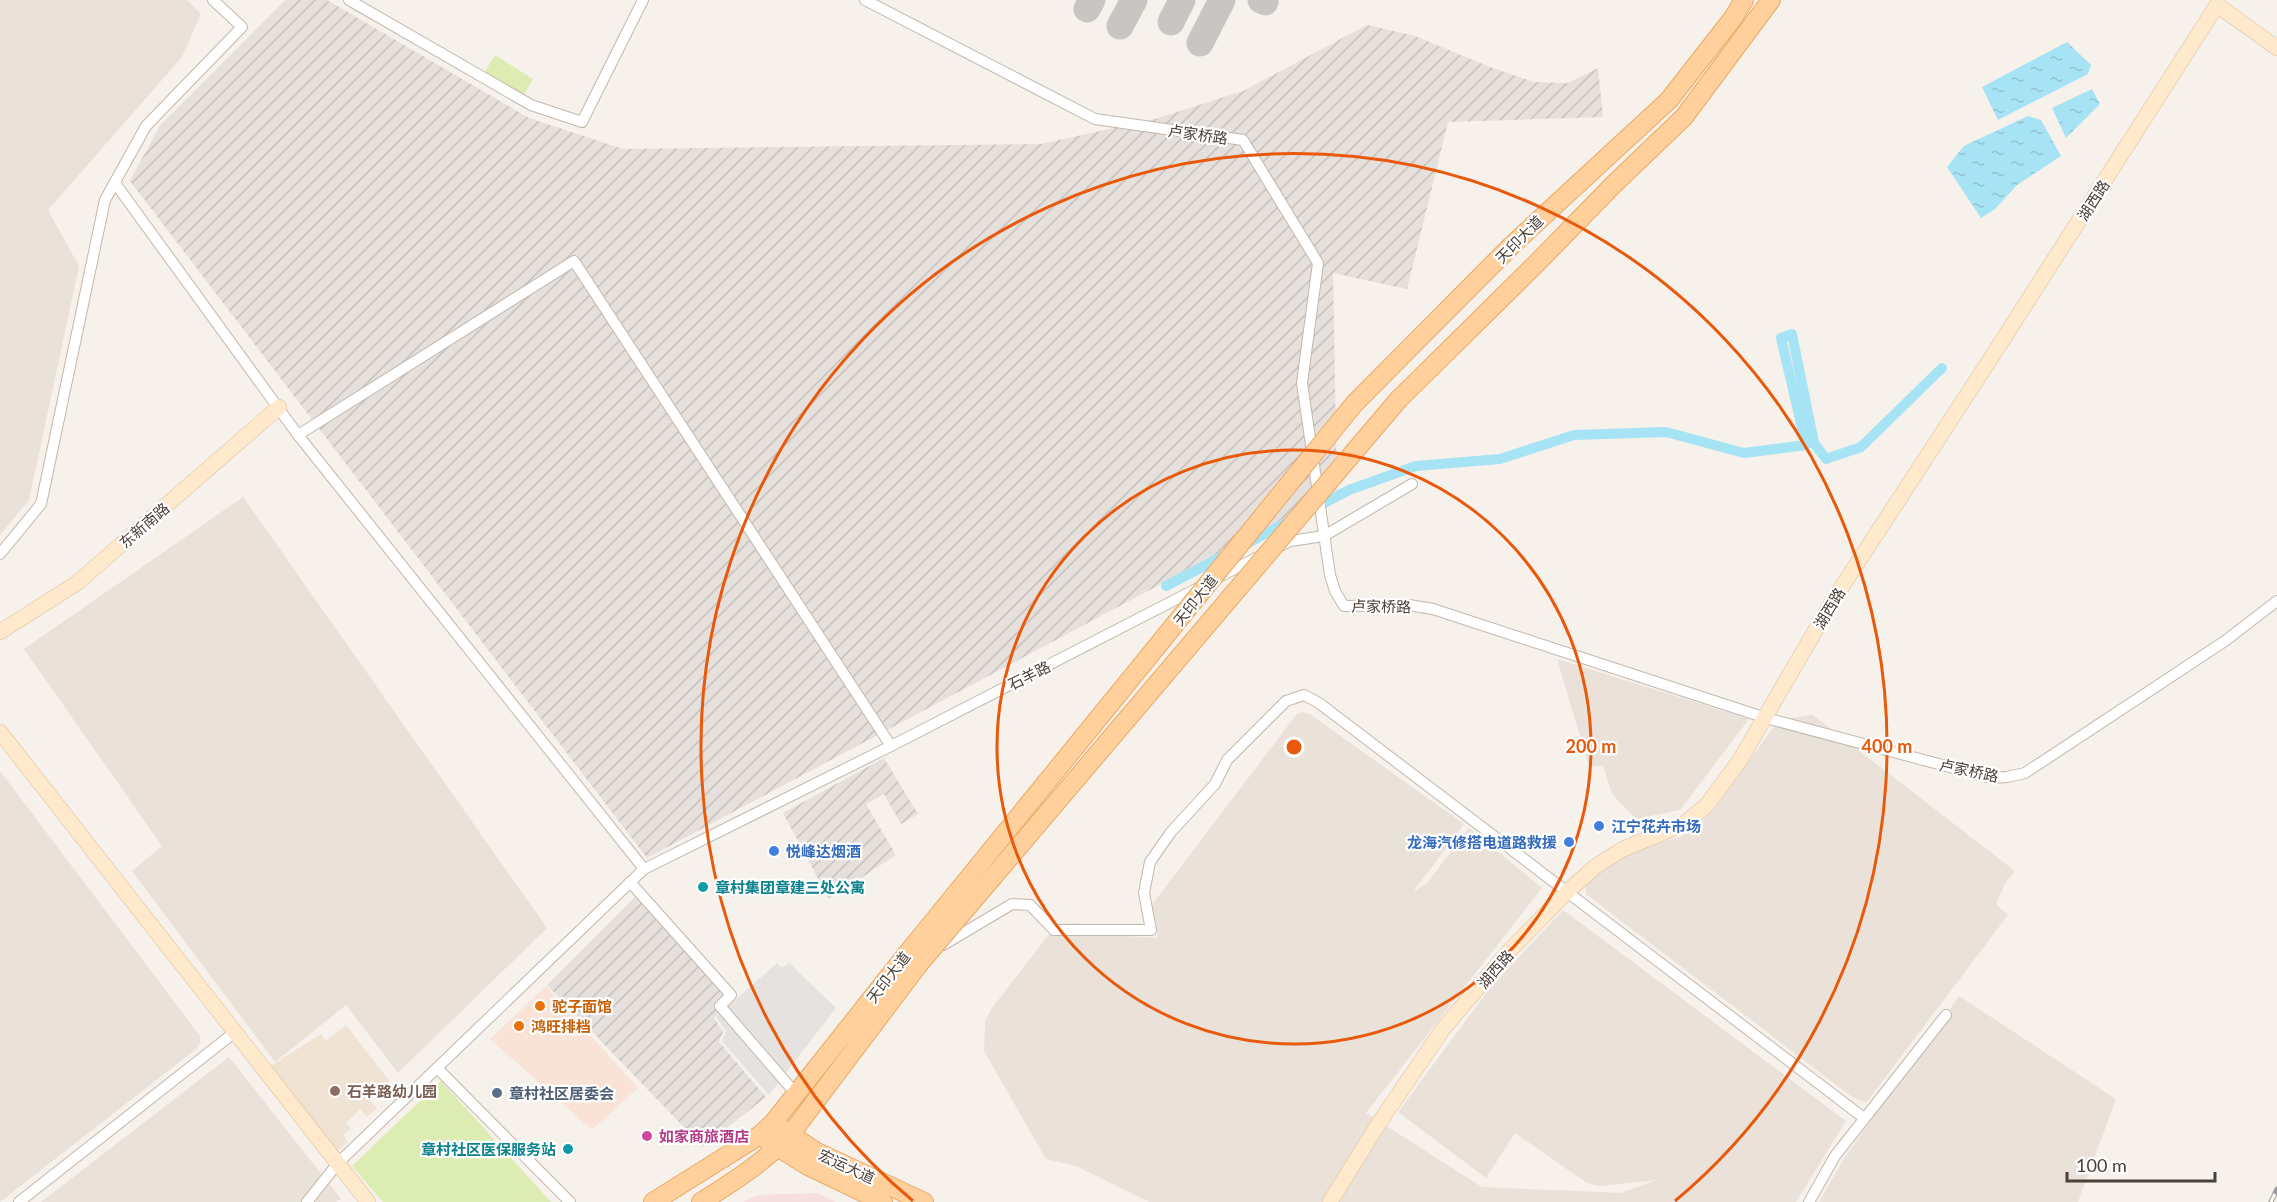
<svg xmlns="http://www.w3.org/2000/svg" width="2277" height="1202" font-family="Lato,'Noto Sans SC',sans-serif">
<style>
.residential{fill:#eae2d9}
.commercial{fill:#f8e3d6}
.industrial{fill:url(#industrial-furrows)}
.education{fill:#f0e3d4}
.medical{fill:#f7dee0}
.park{fill:#dcecb2}
.parking{fill:#e5e2df}
.water{fill:url(#water-ripples)}
.lines{fill:none;stroke-linecap:round;stroke-linejoin:round}
.canal{stroke:#a6e3f4;stroke-width:10}
.taxiway{stroke:#c8c6c2;stroke-width:27}
.street-casing{stroke:#c2b7ad;stroke-width:12}
.secondary-casing{stroke:#dbbe9b;stroke-width:16}
.primary-casing{stroke:#eaa965;stroke-width:20}
.street{stroke:#fff;stroke-width:10}
.secondary{stroke:#ffe9cc;stroke-width:15}
.primary{stroke:#ffd09b;stroke-width:18}
.rail-casing{stroke:#9a9a9a;stroke-width:5}
.rail{stroke:#fff;stroke-width:3;stroke-dasharray:9;stroke-linecap:butt}
.primary-bridge-casing{stroke:#eaa965;stroke-width:20;stroke-linecap:butt}
.primary-bridge{stroke:#ffd09b;stroke-width:18}
.ring{fill:none;stroke:#e8590c;stroke-width:3}
.shop-dot{fill:#3f7fe0;stroke:#fff;stroke-width:2}
.culture-dot{fill:#0f9aa8;stroke:#fff;stroke-width:2}
.food-dot{fill:#e8710a;stroke:#fff;stroke-width:2}
.education-dot{fill:#8d6e63;stroke:#fff;stroke-width:2}
.service-dot{fill:#5c6f8a;stroke:#fff;stroke-width:2}
.hotel-dot{fill:#d1479c;stroke:#fff;stroke-width:2}
.labels{text-anchor:middle;dominant-baseline:central;stroke-width:4.5;stroke-linejoin:round;paint-order:stroke}
.street-label{font-size:15px;fill:#4b4038;stroke:#fff}
.shop-label{font-size:15px;font-weight:bold;fill:#366cbe;stroke:#fff;text-anchor:start}
.culture-label{font-size:15px;font-weight:bold;fill:#0d838f;stroke:#fff;text-anchor:start}
.food-label{font-size:15px;font-weight:bold;fill:#c56008;stroke:#fff;text-anchor:start}
.education-label{font-size:15px;font-weight:bold;fill:#785e54;stroke:#fff;text-anchor:start}
.service-label{font-size:15px;font-weight:bold;fill:#4e5e75;stroke:#fff;text-anchor:start}
.hotel-label{font-size:15px;font-weight:bold;fill:#b23c85;stroke:#fff;text-anchor:start}
.centre{fill:#e8590c;stroke:#fff;stroke-width:3}
.ring-label{font-size:18px;text-anchor:middle;font-weight:bold;fill:#e8590c;stroke:#fff;stroke-width:4.5;stroke-linejoin:round;paint-order:stroke}
</style>
<defs>
<pattern id="industrial-furrows" width="10" height="10" patternUnits="userSpaceOnUse" patternTransform="scale(1.5)"><rect width="10" height="10" fill="#e6e0dc"/><path d="M-1 1l2-2M0 10L10 0M9 11l2-2" fill="none" stroke="#c7c1be"/></pattern>
<pattern id="water-ripples" width="26" height="14" patternUnits="userSpaceOnUse" patternTransform="scale(1.5)"><rect width="26" height="14" fill="#a6e3f4"/><path d="M2 4q2-2 4 0t4 0M15 11q2-2 4 0t4 0" fill="none" stroke="#90c4d2"/></pattern>
</defs>
<rect width="100%" height="100%" fill="#f6f1eb"/>
<g class="residential">
<polygon points="0,0 187,0 201,14 182,57 48,210 79,266 29,500 0,535"/>
<polygon points="243,497 547,928 398,1073 346,1005 275,1062 132,871 162,846 24,649"/>
<polygon points="1557,659 1749,719 1680,810 1636,819 1612,794 1603,766 1589,766"/>
<polygon points="1303,712 1311,715 1464,824 1413,892 1427,883 1469,828 1542,888 1366,1113 1482,1187 1621,1193 1657,1180 1600,1186 1587,1183 1515,1133 1486,1178 1398,1112 1490,988 1563,910 1846,1121 1796,1202 1149,1202 1076,1166 1046,1159 984,1051 985,1021 992,1008 1056,925 1073,923 1099,926 1110,935 1158,938 1151,906 1296,715"/>
<polygon points="1813,715 2015,871 2006,882 1996,904 2008,915 1866,1103 1852,1097 1586,894 1586,885 1609,864 1627,852 1679,837 1693,829 1713,811 1772,729 1784,719"/>
<polygon points="0,771 200,1036 200,1043 196,1049 0,1202"/>
<polygon points="1959,996 2116,1099 2078,1202 1819,1202 1843,1160"/>
<polygon points="229,1057 341,1199 336,1202 41,1202"/>
</g>
<polygon class="commercial" points="546,986 638,1088 592,1130 490,1039"/>
<g class="industrial">
<polygon points="286,0 327,0 529,118 623,149 1041,144 1155,119 1243,91 1367,25 1415,36 1490,67 1534,82 1568,83 1598,68 1603,117 1448,122 1407,289 1333,273 1337,490 647,858 130,181 159,127"/>
<polygon points="884,758 918,814 901,824 884,794 866,804 896,855 829,899 783,813"/>
<polygon points="642,890 737,995 714,1018 723,1032 719,1042 766,1097 703,1147 547,985"/>
</g>
<polygon class="education" points="346,1025 390,1082 370,1100 377,1108 367,1117 360,1109 346,1123 351,1129 343,1135 348,1142 337,1151 270,1066 321,1034 326,1041"/>
<polygon class="medical" points="818,1193 835,1202 743,1202 758,1195"/>
<g class="park">
<polygon points="495,55 533,79 520,102 481,78"/>
<polygon points="441,1081 551,1202 383,1202 352,1166"/>
</g>
<polygon class="parking" points="777,963 782,968 789,963 836,1008 769,1095 722,1041 726,1031 716,1017"/>
<g class="water">
<polygon points="2067,42 2091,65 2088,74 1998,120 1982,87"/>
<polygon points="2092,89 2100,104 2066,138 2052,108"/>
<polygon points="2028,116 2041,120 2061,156 2017,185 1995,209 1981,218 1947,167 1964,146"/>
</g>
<g class="lines">
<g class="canal">
<polyline points="1313,509 1349,490 1416,466 1500,459 1574,435 1666,432 1744,453 1806,445 1781,338 1792,334 1814,443 1826,459 1861,447 1942,368"/>
<polyline points="1244,545 1291,520"/>
<polyline points="1166,586 1227,554"/>
</g>
<g class="taxiway">
<polyline points="1261,0 1265,2"/>
<polyline points="1087,9 1092,0"/>
<polyline points="1171,22 1182,0"/>
<polyline points="1120,26 1134,0"/>
<polyline points="1200,43 1222,0"/>
</g>
<g class="street-casing">
<g id="street">
<polyline points="349,0 531,105 582,122 643,0"/>
<polyline points="865,0 1095,119 1243,140 1318,263 1302,383 1330,575 1335,591 1344,606 1409,605 1433,609 1766,718 1991,778 2007,777 2025,773 2225,641 2277,601"/>
<polyline points="115,183 298,435"/>
<polyline points="1278,547 1290,541 1324,536 1412,484"/>
<polyline points="0,554 41,504 105,200 146,126 242,27 213,0"/>
<polyline points="1217,578 1262,555"/>
<polyline points="644,869 298,435 574,261 891,746"/>
<polyline points="630,882 731,995 720,1006 797,1095"/>
<polyline points="943,945 1012,904 1030,905 1054,930 1151,930 1144,893 1150,862 1171,832 1215,784 1227,760 1286,701 1304,695 1319,703 1864,1118"/>
<polyline points="437,1068 570,1202"/>
<polyline points="19,1202 235,1032"/>
<polyline points="307,1202 338,1163 644,869 891,746 1200,587"/>
<polyline points="1809,1202 1835,1156 1946,1015"/>
</g>
</g>
<g class="secondary-casing">
<g id="secondary">
<polyline points="0,632 77,583 279,407"/>
<polyline points="0,732 368,1202"/>
<polyline points="1330,1202 1379,1123 1443,1029 1510,950 1566,893 1596,866 1623,849 1684,824 1707,805 1740,760 1832,602 1993,355 2217,5 2277,48"/>
</g>
</g>
<g class="primary-casing">
<g id="primary">
<polyline points="1511,246 1669,100 1733,18 1744,0"/>
<polyline points="1535,265 1614,184 1684,117 1771,0"/>
<polyline points="782,1129 817,1152 924,1202"/>
<polyline points="768,1141 808,1166 883,1202"/>
<path d="M653,1202L760,1135L773,1123L906,955L919,964L790,1135C764,1162 733,1182 701,1202"/>
</g>
</g>
<use href="#street" class="street"/>
<use href="#secondary" class="secondary"/>
<use href="#primary" class="primary"/>
<g class="rail-casing">
<polyline id="rail" points="2271,1202 2277,1189"/>
</g>
<use href="#rail" class="rail"/>
<g class="primary-bridge-casing">
<g id="primary-bridge">
<polyline points="906,955 1354,404 1511,246"/>
<polyline points="919,964 1399,399 1535,265"/>
</g>
</g>
<use href="#primary-bridge" class="primary-bridge"/>
</g>
<g class="ring">
<circle cx="1294" cy="747" r="297"/>
<path d="M913 1201A593 593 0 1 1 1675 1201"/>
</g>
<g class="shop-dot">
<circle cx="1599" cy="826" r="6"/>
<circle cx="1569" cy="842" r="6"/>
<circle cx="774" cy="851" r="6"/>
</g>
<g class="culture-dot">
<circle cx="703" cy="887" r="6"/>
<circle cx="568" cy="1149" r="6"/>
</g>
<g class="food-dot">
<circle cx="540" cy="1006" r="6"/>
<circle cx="519" cy="1026" r="6"/>
</g>
<circle class="education-dot" cx="335" cy="1091" r="6"/>
<circle class="service-dot" cx="497" cy="1093" r="6"/>
<circle class="hotel-dot" cx="647" cy="1136" r="6"/>
<g class="labels">
<g class="street-label">
<text transform="translate(1198 134) rotate(8)">卢家桥路</text>
<text transform="translate(2093 200) rotate(-57)">湖西路</text>
<text transform="translate(1519 239) rotate(-45)">天印大道</text>
<text transform="translate(144 525) rotate(-41)">东新南路</text>
<text transform="translate(1195 600) rotate(-51)">天印大道</text>
<text transform="translate(1381 606) rotate(1)">卢家桥路</text>
<text transform="translate(1829 608) rotate(-59)">湖西路</text>
<text transform="translate(1029 675) rotate(-27)">石羊路</text>
<text transform="translate(1969 770) rotate(12)">卢家桥路</text>
<text transform="translate(1495 969) rotate(-49)">湖西路</text>
<text transform="translate(888 977) rotate(-52)">天印大道</text>
<text transform="translate(847 1166) rotate(25)">宏运大道</text>
</g>
<g class="shop-label">
<text x="1611" y="826">江宁花卉市场</text>
<text x="1557" y="842" text-anchor="end">龙海汽修搭电道路救援</text>
<text x="786" y="851">悦峰达烟酒</text>
</g>
<g class="culture-label">
<text x="715" y="887">章村集团章建三处公寓</text>
<text x="556" y="1149" text-anchor="end">章村社区医保服务站</text>
</g>
<g class="food-label">
<text x="552" y="1006">驼子面馆</text>
<text x="531" y="1026">鸿旺排档</text>
</g>
<g class="education-label">
<text x="347" y="1091">石羊路幼儿园</text>
</g>
<g class="service-label">
<text x="509" y="1093">章村社区居委会</text>
</g>
<g class="hotel-label">
<text x="659" y="1136">如家商旅酒店</text>
</g>
</g>
<circle cx="1294" cy="747" r="9" class="centre"/>
<g class="ring-label">
<text x="1591" y="753">200 m</text>
<text x="1887" y="753">400 m</text>
</g>
<path d="M2067 1172v9h148v-9" fill="none" stroke="#4b4038" stroke-width="3"/>
<text x="2076" y="1172" font-size="18" fill="#4b4038" stroke="#ffffff" stroke-width="4.5" paint-order="stroke">100 m</text>
</svg>
